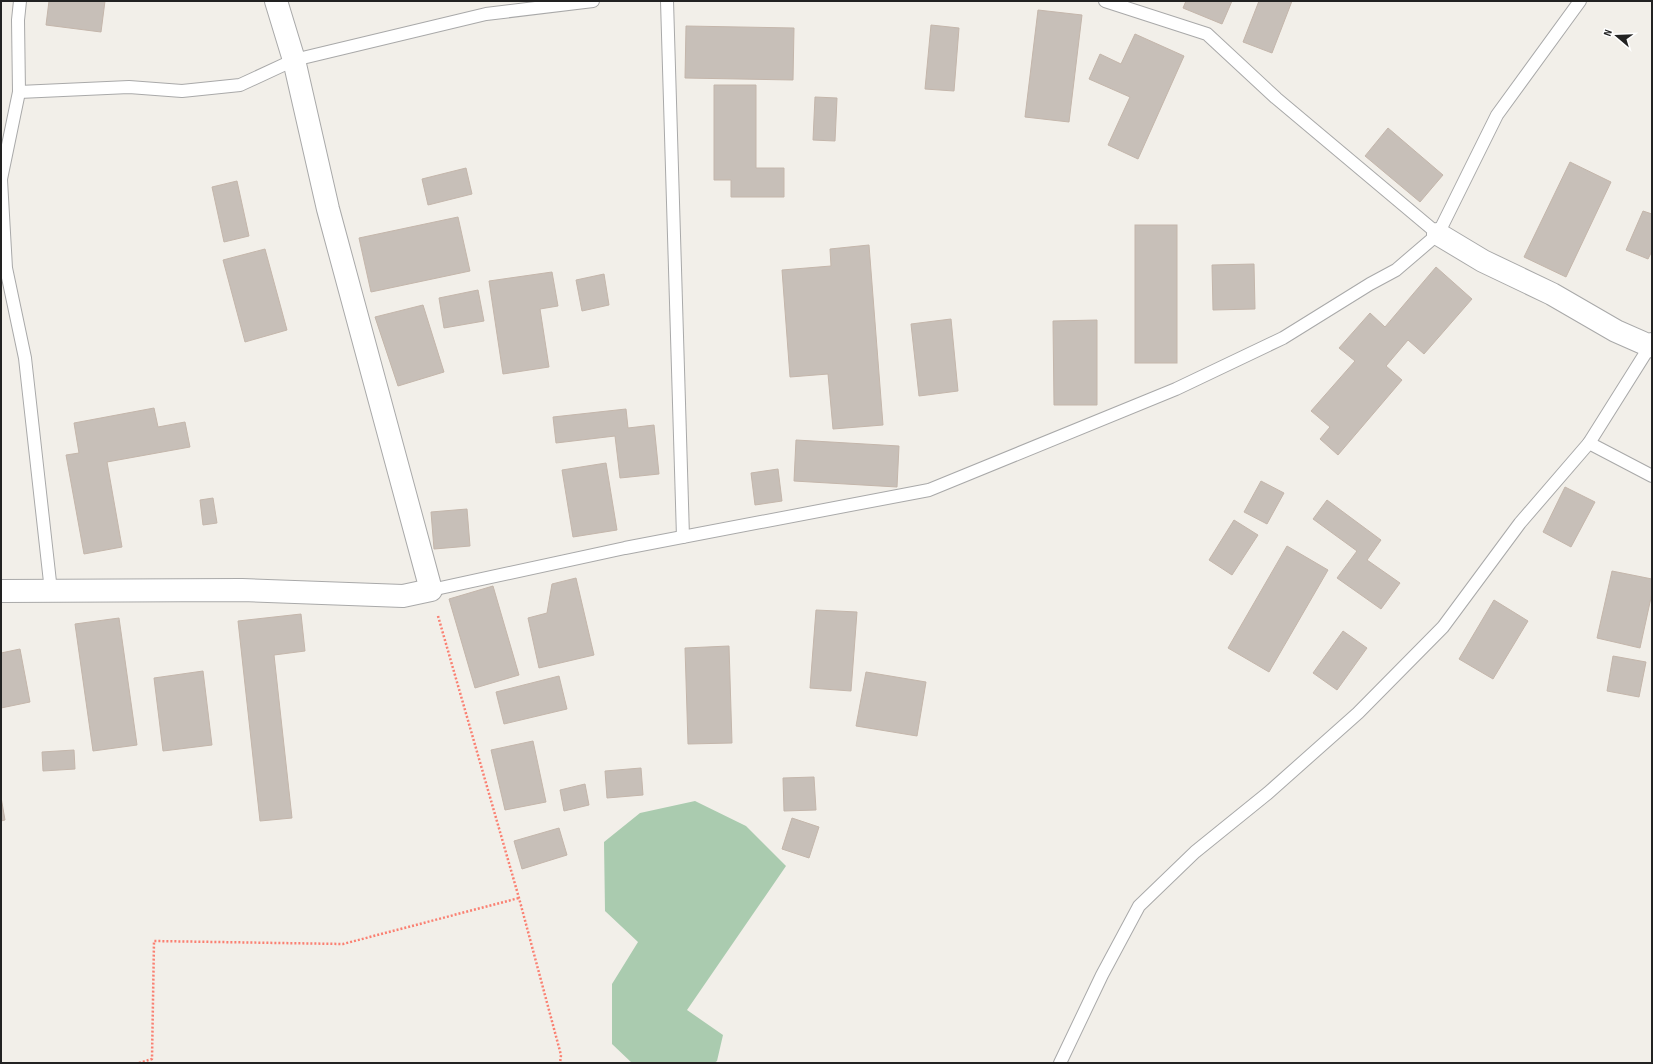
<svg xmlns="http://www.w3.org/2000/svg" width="1653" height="1064" font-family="'Sofia Sans Condensed',sans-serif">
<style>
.cemetery{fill:#aacbaf}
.building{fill:#c7bfb8;stroke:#c4b6ab}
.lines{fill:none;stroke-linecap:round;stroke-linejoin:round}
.service-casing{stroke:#a9a9a9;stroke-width:14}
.minor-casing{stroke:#a9a9a9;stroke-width:24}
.path{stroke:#fa8072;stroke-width:2.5;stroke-dasharray:2 2;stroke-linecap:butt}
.service{stroke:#fff;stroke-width:12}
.minor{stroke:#fff;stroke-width:22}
</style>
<rect width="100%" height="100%" fill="#f2efe9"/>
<polygon class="cemetery" points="695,801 746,826 786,866 687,1010 723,1035 717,1061 714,1063 632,1063 612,1044 612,984 638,942 605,911 604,842 640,813"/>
<g class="building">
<polygon points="49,1 105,1 101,32 46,25"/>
<polygon points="1186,1 1232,1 1222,24 1183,8"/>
<polygon points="1259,1 1292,1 1272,53 1243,42"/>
<polygon points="1038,10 1082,15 1069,122 1025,117"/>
<polygon points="931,25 959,28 954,91 925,89"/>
<polygon points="686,26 794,28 793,80 685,78"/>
<polygon points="1135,34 1184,56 1138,159 1108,145 1130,97 1089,79 1100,54 1121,64"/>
<polygon points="714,85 756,85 756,168 784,168 784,197 731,197 731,180 714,180"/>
<polygon points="815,97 837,98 835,141 813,140"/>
<polygon points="1388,128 1443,175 1420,202 1365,156"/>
<polygon points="1570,162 1611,182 1566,277 1524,257"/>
<polygon points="466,168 472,194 428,205 422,179"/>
<polygon points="237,181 249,236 224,242 212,187"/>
<polygon points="1643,211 1652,214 1652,251 1648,259 1626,250"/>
<polygon points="458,217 470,271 371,292 359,238"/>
<rect x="1135" y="225" width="42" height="138"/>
<polygon points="869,245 883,425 833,429 828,374 790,377 782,270 831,266 830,249"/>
<polygon points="265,249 287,330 245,342 223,260"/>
<polygon points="1254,264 1255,309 1213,310 1212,265"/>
<polygon points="1436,267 1472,299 1424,354 1408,340 1386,366 1402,380 1338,455 1320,439 1330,427 1311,411 1355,361 1339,348 1370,313 1385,327"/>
<polygon points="552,272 558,306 540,309 549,367 503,374 489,281"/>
<polygon points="604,274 609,305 582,311 576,280"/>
<polygon points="478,290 484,321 444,328 439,298"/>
<polygon points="423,305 444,372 398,386 375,317"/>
<polygon points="951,319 958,391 919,396 911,324"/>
<polygon points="1097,320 1097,405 1054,405 1053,321"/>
<polygon points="154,408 158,427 185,422 190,447 107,462 122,547 84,554 66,455 79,453 74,423"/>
<polygon points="626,409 628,428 654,425 659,474 620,478 615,436 556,443 553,417"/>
<polygon points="796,440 899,446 897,487 794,481"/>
<polygon points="606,463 617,530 573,537 562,470"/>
<polygon points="778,469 782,501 755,505 751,473"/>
<polygon points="1261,481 1284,493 1267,524 1244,512"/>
<polygon points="1565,487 1595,502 1571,547 1543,532"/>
<polygon points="213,498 217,523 203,525 200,500"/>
<polygon points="1327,500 1381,540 1367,560 1400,583 1381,609 1337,578 1357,551 1313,519"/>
<polygon points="467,509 470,546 434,549 431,512"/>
<polygon points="1234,520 1258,535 1232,575 1209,560"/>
<polygon points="1287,546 1328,570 1269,672 1228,648"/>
<polygon points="1612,571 1652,579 1652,593 1640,648 1597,638"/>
<polygon points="576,578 594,655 539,668 528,618 547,613 552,584"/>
<polygon points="493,586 519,675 475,688 449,599"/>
<polygon points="1494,600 1528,621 1493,679 1459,659"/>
<polygon points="816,610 857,612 851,691 810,688"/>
<polygon points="301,614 305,651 274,655 292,818 260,821 238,621"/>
<polygon points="119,618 137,745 93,751 75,624"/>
<polygon points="1343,631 1367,648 1337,690 1313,673"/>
<polygon points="729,646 732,743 688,744 685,648"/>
<polygon points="20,649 30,702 1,708 1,653"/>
<polygon points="1613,656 1646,662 1639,697 1607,691"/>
<polygon points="203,671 212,745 163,751 154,678"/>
<polygon points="866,672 926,682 917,736 856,726"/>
<polygon points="559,676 567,709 504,724 496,692"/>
<polygon points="533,741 546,802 505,810 491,750"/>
<polygon points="74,750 75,769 43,771 42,752"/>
<polygon points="641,768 643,795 607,798 605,771"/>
<polygon points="814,777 816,810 784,811 783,778"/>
<polygon points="585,784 589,805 564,811 560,790"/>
<polygon points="1,797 5,820 1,821"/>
<polygon points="792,818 819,827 809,858 782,849"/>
<polygon points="559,828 567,855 522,869 514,841"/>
</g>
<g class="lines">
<g class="service-casing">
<g id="service">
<polyline points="667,1 683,537"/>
<polyline points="1105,1 1207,34 1276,98 1438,234"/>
<polyline points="19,92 129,87 182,91 240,85 294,60 486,14 593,1"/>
<polyline points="1,179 19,92 18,20 20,1"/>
<polyline points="1,180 6,268 25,358 51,591"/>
<polyline points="1589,443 1652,476"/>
<polyline points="431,590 625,548 929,490 1176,389 1283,338 1370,284 1396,270 1438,234 1497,115 1580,1"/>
<polyline points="1060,1063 1102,975 1139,906 1195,852 1268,793 1358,713 1443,627 1520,523 1589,443 1650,346"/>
</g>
</g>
<g class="minor-casing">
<g id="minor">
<polyline points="1438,234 1483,261 1552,294 1616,331 1650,346 1652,344"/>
<polyline points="1,591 242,590 403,596 431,590 328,209 294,60 276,1"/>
</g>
</g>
<g class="path">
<polyline points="438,616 519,898 561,1055 560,1063"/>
<polyline points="139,1063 152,1059 154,941 343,944 519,898"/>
</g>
<use href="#service" class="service"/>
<use href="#minor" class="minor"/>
</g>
<rect width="1653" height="1064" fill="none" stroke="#222222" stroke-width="4"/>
<g transform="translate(1617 36) rotate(289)" stroke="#ffffff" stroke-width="3" paint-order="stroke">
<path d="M0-3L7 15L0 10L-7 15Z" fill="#222222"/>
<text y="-6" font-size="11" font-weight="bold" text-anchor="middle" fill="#222222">N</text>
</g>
</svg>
